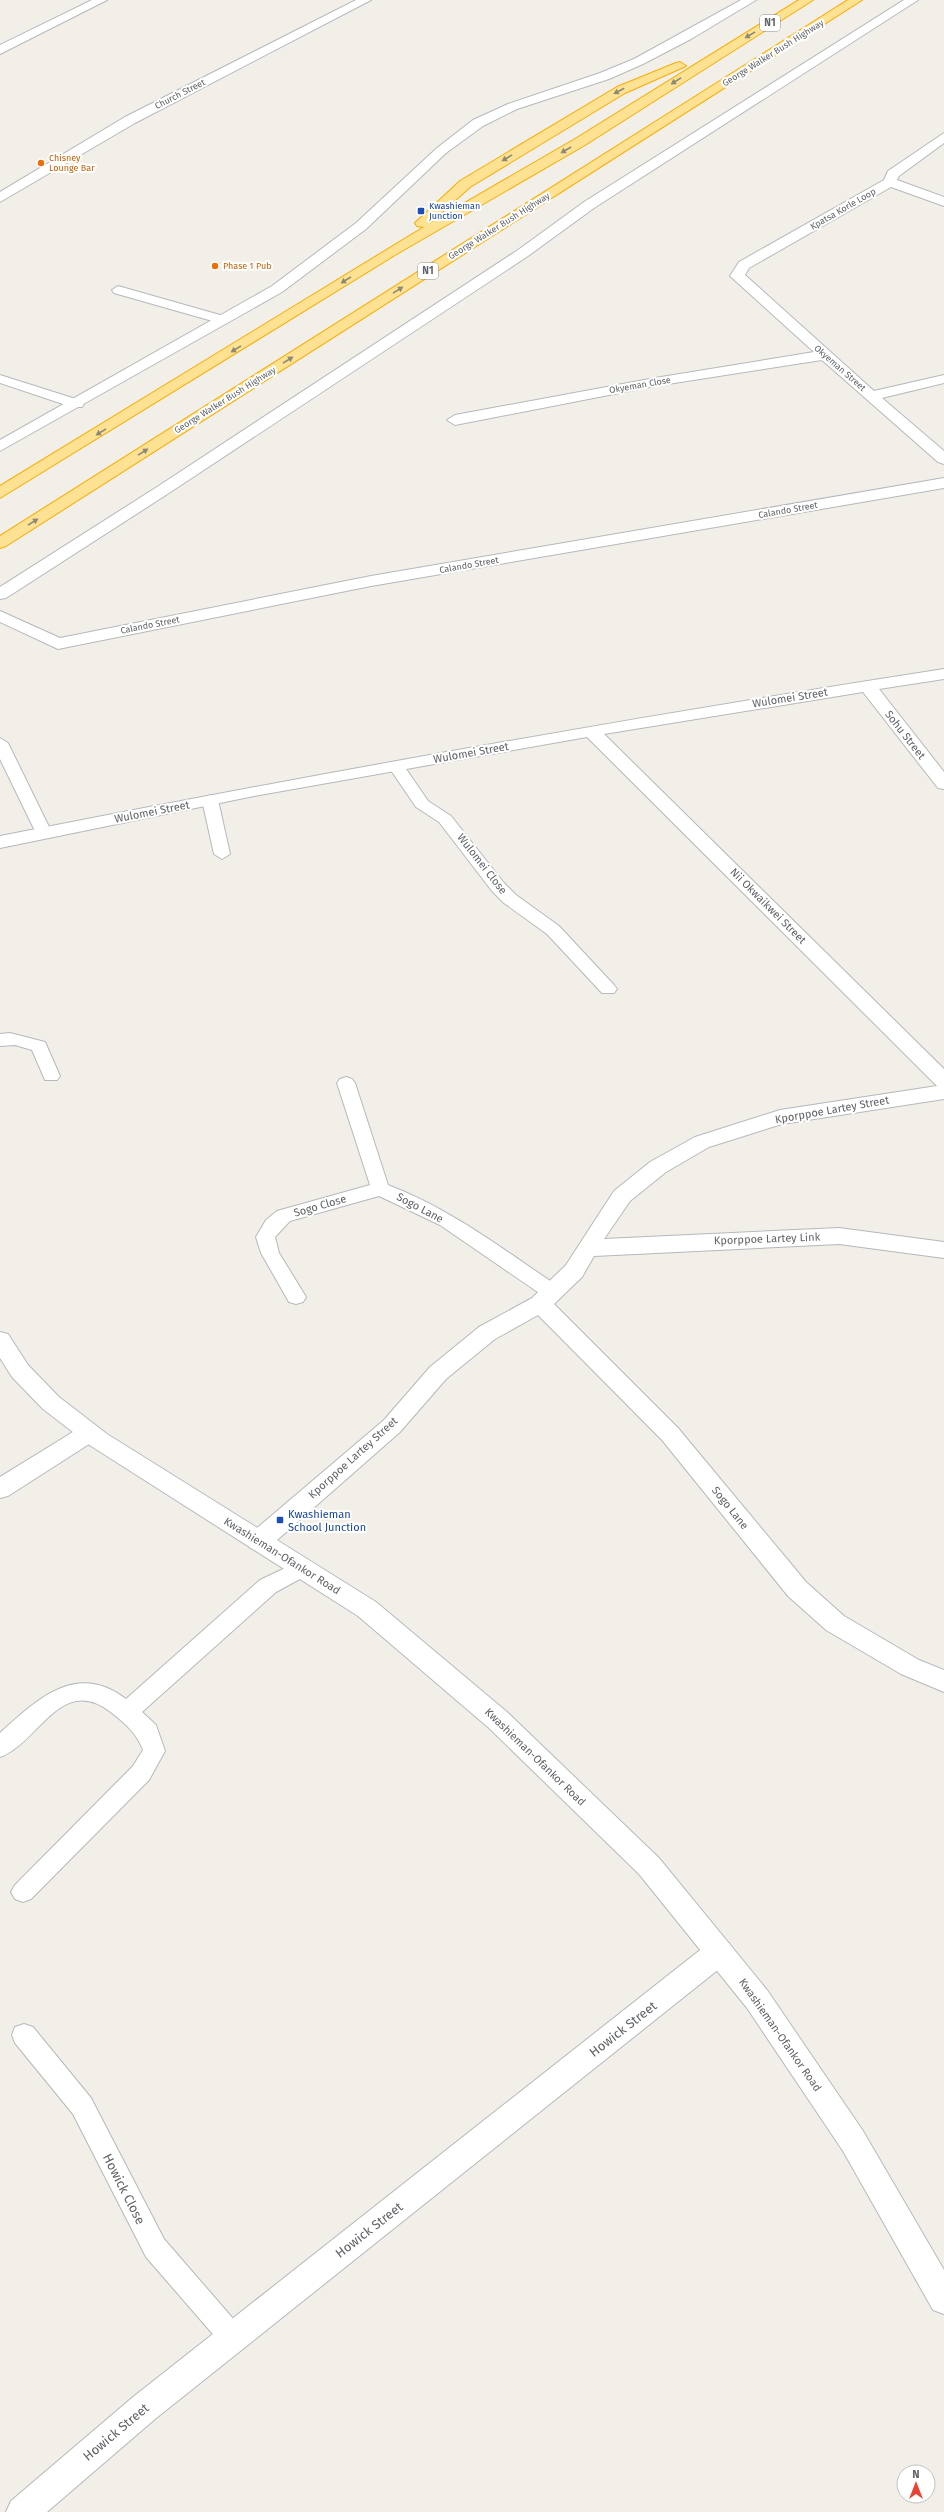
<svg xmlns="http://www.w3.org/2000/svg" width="944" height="2512" font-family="'Fira Sans',sans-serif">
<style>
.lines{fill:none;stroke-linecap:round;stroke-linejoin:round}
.lane-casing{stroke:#b5b8bc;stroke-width:2}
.street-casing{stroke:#b5b8bc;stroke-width:2}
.secondary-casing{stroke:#b6babf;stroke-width:2}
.highway-casing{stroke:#f9ab00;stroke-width:2}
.lane{fill:#fff;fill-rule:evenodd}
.street{fill:#fff;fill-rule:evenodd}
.secondary{fill:#fff;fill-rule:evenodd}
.highway{fill:#fde293;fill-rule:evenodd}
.oneway{fill:#8e8975}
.food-dot{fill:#e8710a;stroke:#fff;stroke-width:1.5}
.transit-dot{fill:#1a4fb4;stroke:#fff;stroke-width:1.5}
.labels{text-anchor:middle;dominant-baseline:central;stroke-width:4;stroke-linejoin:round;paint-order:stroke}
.far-street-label{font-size:9px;fill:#5f6368;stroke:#fff}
.far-food-label{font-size:9px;fill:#c56008;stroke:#fff;text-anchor:start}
.far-transit-label{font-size:9px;fill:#164399;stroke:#fff;text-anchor:start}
.shield{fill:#fff;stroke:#8f9295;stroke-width:1}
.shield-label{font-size:10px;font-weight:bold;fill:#5f6368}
.street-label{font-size:11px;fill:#5f6368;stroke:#fff}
.transit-label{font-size:11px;fill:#164399;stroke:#fff;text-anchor:start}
.near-street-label{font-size:13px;fill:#5f6368;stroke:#fff}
</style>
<rect width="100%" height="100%" fill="#f1efe8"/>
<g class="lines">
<g class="lane-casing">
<g id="lane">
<polygon points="118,286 227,317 229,320 223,324 114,293 112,290"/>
<polygon points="0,375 82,401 84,404 82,407 72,407 0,383"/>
<polygon points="0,738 8,743 52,833 50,836 38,836 36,833 0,759"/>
<polygon points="396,761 402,763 428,801 451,816 504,883 516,895 559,926 614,985 617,989 614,993 602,993 547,934 504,903 492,891 439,822 416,807 388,766"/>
<polygon points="210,795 218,800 230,854 222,859 214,854 202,800"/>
<polygon points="10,1033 45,1042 60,1076 57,1080 45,1080 32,1050 15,1045 0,1046 0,1034"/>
<path d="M346,1077L352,1079L355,1083L388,1185C451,1209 504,1250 559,1287L562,1292L559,1297L552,1299L545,1297L440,1225L379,1196L290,1221L275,1237L279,1253L306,1297L303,1302L296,1304L289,1302L261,1253L256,1237L266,1220L277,1211L370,1185L337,1083L340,1079Z"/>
<path d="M302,1560L309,1562L313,1568L309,1574L276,1592L142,1712L156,1725L165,1751L149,1780L31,1899L23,1902L15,1899L11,1892L15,1885L133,1766L143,1750C137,1734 126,1724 112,1713C61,1672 39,1743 0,1757V1733C37,1699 77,1661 126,1699L260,1580Z"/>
<polygon points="24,2024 33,2027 91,2098 164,2239 242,2329 246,2338 242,2347 233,2351 224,2347 146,2257 73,2114 15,2043 12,2035 15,2027"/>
</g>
</g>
<g class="street-casing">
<g id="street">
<polygon points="92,0 107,0 0,54 0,45"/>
<polygon points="356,0 371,0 135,123 0,202 0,192 125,117"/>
<polygon points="741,0 756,0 691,39 643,64 609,79 517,109 483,126 446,153 366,229 282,292 0,451 0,440 272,286 356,223 437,148 473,120 508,104 600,73 634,59"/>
<polygon points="904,0 918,0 594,208 528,256 169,493 6,598 0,599 0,587 157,487 518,250 584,202"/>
<polygon points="944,133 944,143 899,176 897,180 944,197 944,206 891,187 749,268 745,275 874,391 944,375 944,383 882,398 944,451 944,464 938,462 822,360 655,386 455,425 447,420 455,415 655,378 814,352 730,276 739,262 884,180 888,171"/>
<polygon points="944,478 944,488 371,586 58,649 0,622 0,611 60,638 371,576"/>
<path d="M944,669V679L879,689L944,772V789L938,788L863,692L604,734L944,1069V1099L782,1124L709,1147L666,1172L630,1201L604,1239L839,1228L944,1242V1258L839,1244L594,1256L582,1277L554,1304L678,1428L806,1582L844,1616L919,1660L944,1670V1692L901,1674L826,1630L788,1596L662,1440L538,1315L495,1339L446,1379L400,1432L268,1548L259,1551L250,1548L247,1541L250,1534L384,1420L430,1367L479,1327L532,1298L566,1265L614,1191L650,1162L695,1137L780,1110L937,1086L587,737L254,796L0,848V836C314,774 628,718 944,669Z"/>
<polygon points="89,1424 97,1427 101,1433 97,1439 8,1496 0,1498 0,1477 81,1427"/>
<polygon points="719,1940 729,1943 733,1952 729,1961 155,2419 47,2512 6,2512 11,2501 133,2397 709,1943"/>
</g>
</g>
<g class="secondary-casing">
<polygon id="secondary" points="0,1332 8,1334 28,1365 59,1397 107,1434 376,1602 507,1712 659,1858 767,1990 863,2131 944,2270 944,2314 933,2310 843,2151 747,2008 639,1874 489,1728 358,1616 91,1446 43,1409 12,1377 0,1358"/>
</g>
<g class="highway-casing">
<g id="highway">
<polygon points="799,0 813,0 585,145 395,255 0,498 0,486 424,227 417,226 415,223 460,181 617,87 676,63 680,62 686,66 625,93 470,187 430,223 575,139"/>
<polygon points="848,0 862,0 6,546 0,548 0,536"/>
</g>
</g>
<use href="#lane" class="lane"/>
<use href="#street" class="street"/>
<use href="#secondary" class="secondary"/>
<use href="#highway" class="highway"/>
</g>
<defs><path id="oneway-solid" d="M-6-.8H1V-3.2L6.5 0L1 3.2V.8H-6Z"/></defs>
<g class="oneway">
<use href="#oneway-solid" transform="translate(750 35) rotate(149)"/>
<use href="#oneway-solid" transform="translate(676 81) rotate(148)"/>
<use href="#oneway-solid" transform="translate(619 91) rotate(152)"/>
<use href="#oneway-solid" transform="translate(566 150) rotate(150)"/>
<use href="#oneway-solid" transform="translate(507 158) rotate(149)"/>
<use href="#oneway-solid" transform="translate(346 280) rotate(148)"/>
<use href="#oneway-solid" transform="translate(398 290) rotate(-32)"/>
<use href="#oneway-solid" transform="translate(236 349) rotate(148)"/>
<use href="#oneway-solid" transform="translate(288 360) rotate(-32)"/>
<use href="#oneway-solid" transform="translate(101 432) rotate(148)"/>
<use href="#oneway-solid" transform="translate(143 452) rotate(-32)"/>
<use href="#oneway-solid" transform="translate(33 522) rotate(-32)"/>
</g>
<g class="food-dot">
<circle cx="41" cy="163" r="4"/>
<circle cx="215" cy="266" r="4"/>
</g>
<g class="transit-dot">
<rect x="417" y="207" width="8" height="8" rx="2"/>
<rect x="276" y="1516" width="8" height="8" rx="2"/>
</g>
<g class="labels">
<g class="far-street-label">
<text transform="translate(773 53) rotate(-32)">George Walker Bush Highway</text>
<text transform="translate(180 94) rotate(-27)">Church Street</text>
<text transform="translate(843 209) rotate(-30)">Kpatsa Korle Loop</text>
<text transform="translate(499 226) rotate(-32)">George Walker Bush Highway</text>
<text transform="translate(840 368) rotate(41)">Okyeman Street</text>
<text transform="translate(640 385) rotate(-10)">Okyeman Close</text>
<text transform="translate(225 400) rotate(-32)">George Walker Bush Highway</text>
<text transform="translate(788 510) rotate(-10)">Calando Street</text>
<text transform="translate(469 565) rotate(-10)">Calando Street</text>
<text transform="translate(150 625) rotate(-11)">Calando Street</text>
</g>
<g class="far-food-label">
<text x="49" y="158">Chisney<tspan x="49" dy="10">Lounge Bar</tspan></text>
<text x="223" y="266">Phase 1 Pub</text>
</g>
<g class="far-transit-label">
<text x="429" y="206">Kwashieman<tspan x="429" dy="10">Junction</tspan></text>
</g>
<g class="shield">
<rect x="760" y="15" width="20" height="16" rx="3"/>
<rect x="418" y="263" width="20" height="16" rx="3"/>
</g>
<g class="shield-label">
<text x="770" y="23">N1</text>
<text x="428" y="271">N1</text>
</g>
<g class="street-label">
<text transform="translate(790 698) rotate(-9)">Wulomei Street</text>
<text transform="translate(905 735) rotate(52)">Sohu Street</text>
<text transform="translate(471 753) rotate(-10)">Wulomei Street</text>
<text transform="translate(152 812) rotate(-11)">Wulomei Street</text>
<text transform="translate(482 864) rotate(52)">Wulomei Close</text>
<text transform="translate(768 906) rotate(45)">Nii Okwaikwei Street</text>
<text transform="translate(832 1110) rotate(-10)">Kporppoe Lartey Street</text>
<text transform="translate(320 1206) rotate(-16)">Sogo Close</text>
<text transform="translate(420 1208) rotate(28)">Sogo Lane</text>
<text transform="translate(767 1239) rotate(-2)">Kporppoe Lartey Link</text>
<text transform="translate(353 1458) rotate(-42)">Kporppoe Lartey Street</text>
<text transform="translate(730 1508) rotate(51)">Sogo Lane</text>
<text transform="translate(282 1556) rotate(32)">Kwashieman-Ofankor Road</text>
<text transform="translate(535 1757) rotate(44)">Kwashieman-Ofankor Road</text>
<text transform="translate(780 2035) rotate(55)">Kwashieman-Ofankor Road</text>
</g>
<g class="transit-label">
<text x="288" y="1514">Kwashieman<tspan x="288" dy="13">School Junction</tspan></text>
</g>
<g class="near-street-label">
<text transform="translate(623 2029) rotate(-38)">Howick Street</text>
<text transform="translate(124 2189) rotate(63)">Howick Close</text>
<text transform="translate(369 2230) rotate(-38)">Howick Street</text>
<text transform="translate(116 2432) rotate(-40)">Howick Street</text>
</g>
</g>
<g transform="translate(916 2484)"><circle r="19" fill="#ffffff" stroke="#bfc1c3"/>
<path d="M0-3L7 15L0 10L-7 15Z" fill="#ea4335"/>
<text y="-6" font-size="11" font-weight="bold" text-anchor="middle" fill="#5f6368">N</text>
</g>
</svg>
